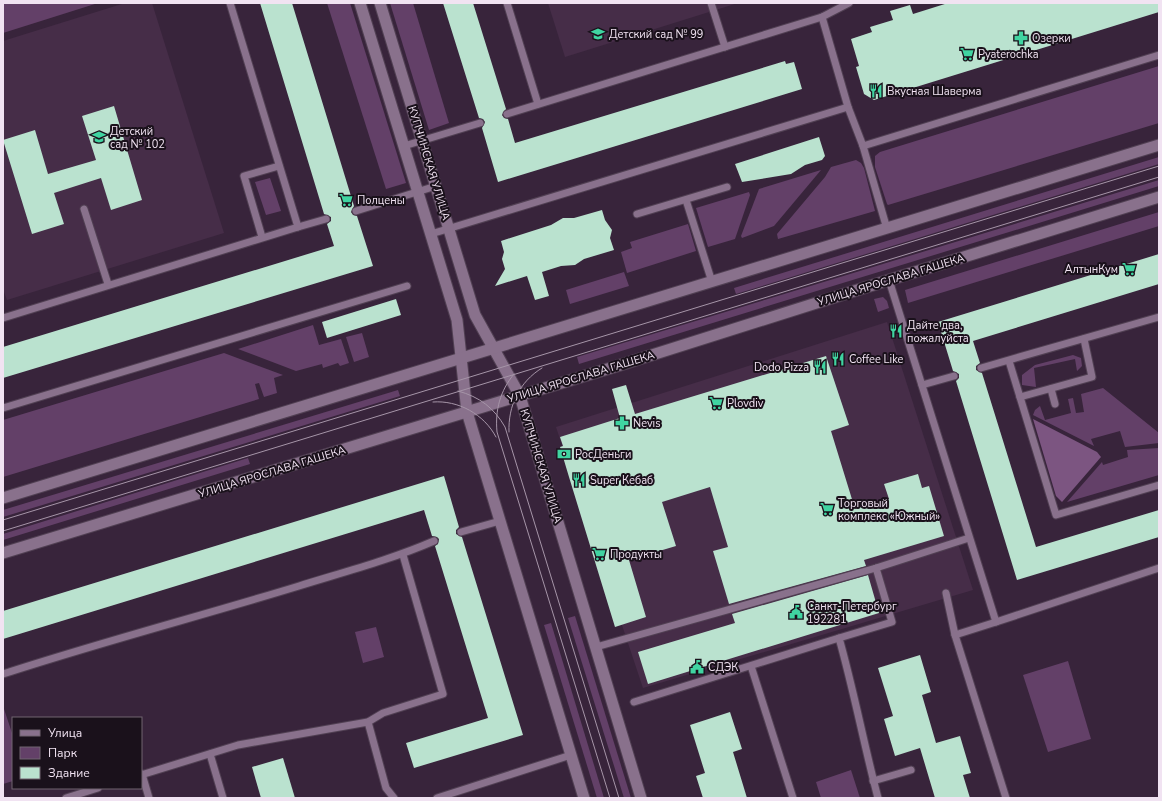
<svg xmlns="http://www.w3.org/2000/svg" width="1162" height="801" font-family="'Nunito Sans',sans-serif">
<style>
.built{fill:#462d48}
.green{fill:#634068}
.forest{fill:#7c5581}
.building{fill:#bae2cf}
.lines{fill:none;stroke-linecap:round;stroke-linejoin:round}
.service-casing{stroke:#514053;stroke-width:9}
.minor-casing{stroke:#514053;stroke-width:13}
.tertiary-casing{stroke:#514053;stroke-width:13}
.service{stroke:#89718c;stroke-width:7}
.minor{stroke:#89718c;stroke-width:11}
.tertiary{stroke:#89718c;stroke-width:11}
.tram{stroke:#a695a8;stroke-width:1}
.labels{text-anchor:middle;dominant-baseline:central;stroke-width:4;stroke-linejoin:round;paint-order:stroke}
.poi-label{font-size:11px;fill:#f1e3f2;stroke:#1a111b;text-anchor:start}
.street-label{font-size:11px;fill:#f1e3f2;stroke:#1a111b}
</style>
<rect width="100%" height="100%" fill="#38243b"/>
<g class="built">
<polygon points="125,3 152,3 224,233 7,300 3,289 3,41"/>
<polygon points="548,3 738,3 565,57"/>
<polygon points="887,322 973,590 643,688 556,427"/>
</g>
<g class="green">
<polygon points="3,3 98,3 3,33"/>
<polygon points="327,3 350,3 406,183 386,189"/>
<polygon points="390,3 413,3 449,123 429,130"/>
<polygon points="1159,66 1159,123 888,205 887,204 875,167 875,156 880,152"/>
<polygon points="1159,157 1159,164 736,294 734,288"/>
<polygon points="856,160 861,163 864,168 875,211 778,239 777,234 825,177 831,167"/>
<polygon points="821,170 774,226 742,238 741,236 759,189"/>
<polygon points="270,178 281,211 266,215 255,182"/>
<polygon points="1159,180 1159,186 579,364 577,357"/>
<polygon points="749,192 750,195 735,239 708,247 696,208"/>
<polygon points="1159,212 1159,226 908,303 905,290"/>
<polygon points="688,224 696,251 627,273 621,252 632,248 630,242"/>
<polygon points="624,272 629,286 570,304 566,290"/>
<polygon points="883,297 887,301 889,308 878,312 874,299"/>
<polygon points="313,325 319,345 341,339 349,363 340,366 338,363 323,368 322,364 296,371 238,349"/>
<polygon points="362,333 369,357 354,362 346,337"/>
<polygon points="224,353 283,375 274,378 277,393 264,397 259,383 255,384 259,399 3,477 3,420"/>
<polygon points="1073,355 1081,358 1082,366 1077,371 1075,359 1034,368 1036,387 1022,385 1022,375 1035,365"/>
<polygon points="1103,388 1159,433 1159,443 1125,447 1120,431 1091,439 1094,446 1033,415 1035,410 1040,406 1045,420 1071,413 1068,399 1073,398 1076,413 1084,412 1081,394"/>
<polygon points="398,390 400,396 3,517 3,510"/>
<polygon points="1159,448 1159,475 1067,502 1102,462 1103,465 1128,457 1127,450"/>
<polygon points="248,458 250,464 3,540 3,534"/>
<polygon points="575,616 631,798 624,798 568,618"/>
<polygon points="551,623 604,798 597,798 544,625"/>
<polygon points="376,627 384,657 363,663 355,632"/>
<polygon points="1068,661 1091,739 1048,752 1023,675"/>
<polygon points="4,709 13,736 13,781 3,784"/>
<polygon points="851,770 860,798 821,798 816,782"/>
</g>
<polygon class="forest" points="1033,419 1097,452 1101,457 1062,502 1056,496"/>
<g class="building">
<polygon points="260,3 292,3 354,206 351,212 353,215 357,216 373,266 3,378 3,347 334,246 327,224 331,221 331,217 324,214"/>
<polygon points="443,3 473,3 506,109 502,115 504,118 508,119 515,143 785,61 786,64 794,62 802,89 498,182 482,128 485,122 483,119 479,118"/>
<polygon points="948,3 1159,3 1159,12 874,100 864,94 856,67 859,66 851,39 872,32 870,27 893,20 890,11 910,5 913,14"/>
<polygon points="114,106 142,200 111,210 101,178 54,193 64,224 32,234 3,140 35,130 48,174 96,160 82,116"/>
<polygon points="819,137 825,156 822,160 805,165 791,174 742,182 735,164"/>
<polygon points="602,210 605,220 612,230 610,238 614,250 584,259 575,265 561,266 542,272 549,296 535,300 527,276 495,286 505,269 502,259 504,252 501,241 551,225 563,218 574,218"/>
<polygon points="1159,254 1159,284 973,341 980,363 976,366 976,370 982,373 1036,547 1159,510 1159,537 1017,580 956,381 959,378 959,374 953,371 938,322"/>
<polygon points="396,299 401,315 327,338 322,322"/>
<polygon points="826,356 849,425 831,431 855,509 889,499 884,484 918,474 922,488 929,486 944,536 864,560 866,566 729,604 713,551 728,547 710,487 662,502 676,546 629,560 646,617 615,627 569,477 560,447 563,446 560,437 620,418 612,389 626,385 635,414"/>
<polygon points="444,476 459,527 456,530 456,534 462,537 523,735 414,768 406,743 488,718 435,546 438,544 439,539 437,537 432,536 424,510 3,639 3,611"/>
<polygon points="868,575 879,613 648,684 638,652 735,623 732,614"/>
<polygon points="920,655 931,692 922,695 936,743 960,736 971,773 963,775 970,798 935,798 920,748 895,756 884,719 893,716 878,668"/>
<polygon points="730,712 742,749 733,752 747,798 703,798 696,776 705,773 690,725"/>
<polygon points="283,758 295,798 261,798 252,767"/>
</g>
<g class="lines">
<g class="service-casing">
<g id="service">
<polyline points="507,3 538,104"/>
<polyline points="711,3 725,47"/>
<polyline points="822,17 848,107 863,146 887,229"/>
<polyline points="507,114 822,17 849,3"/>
<polyline points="404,146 480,123"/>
<polyline points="863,146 1159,55"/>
<polyline points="686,200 712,282"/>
<polyline points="84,209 108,284"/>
<polyline points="356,211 436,186"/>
<polyline points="637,214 727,187"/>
<polyline points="298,227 326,219"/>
<polyline points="431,234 848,107"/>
<polyline points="262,237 244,176 279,166"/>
<polyline points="889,280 996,622 1159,568"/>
<polyline points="3,318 298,227 230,3"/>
<polyline points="1009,361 1056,515 1159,485"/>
<polyline points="981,368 1159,317"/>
<polyline points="922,385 954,376"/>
<polyline points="1051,389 1055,404"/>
<polyline points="1020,397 1092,377 1084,339"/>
<polyline points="3,408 407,286"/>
<polyline points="461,532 500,521"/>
<path d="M876,568L892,622L839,638C854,691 864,745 878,798"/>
<polyline points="946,593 955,635 996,622"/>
<polyline points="955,635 1006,798"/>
<polyline points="596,647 876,568 969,538"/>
<polyline points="751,666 793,798"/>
<path d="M3,674C101,642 201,616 299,586C344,572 390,560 434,541"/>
<polyline points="634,702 839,638"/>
<polyline points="368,722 386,788 394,798"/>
<polyline points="210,754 223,798"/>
<polyline points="142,774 149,798"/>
<polyline points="141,775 238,745 368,722 383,713 443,694 403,555"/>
<polyline points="873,781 911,770"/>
<polyline points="66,798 98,788"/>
<polyline points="437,798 571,755"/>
</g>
</g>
<g class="minor-casing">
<g id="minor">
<polyline points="360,3 457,320 467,412 584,798"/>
<polyline points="380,3 475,315 520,396 641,798"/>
</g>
</g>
<g class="tertiary-casing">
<g id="tertiary">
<polyline points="3,498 1159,145"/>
<polyline points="3,553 614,367 889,280 1159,197"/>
</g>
</g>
<use href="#service" class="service"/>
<use href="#minor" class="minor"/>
<use href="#tertiary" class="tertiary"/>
<g class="tram">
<path d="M514,374C500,391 495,410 497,432L610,798"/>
<path d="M458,391C480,397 494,408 505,427L619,798"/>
<path d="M433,402C458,400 484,414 496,437"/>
<path d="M509,432C508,406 519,382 542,368"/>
<polyline points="3,520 1159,166"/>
<polyline points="3,531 1159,177"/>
</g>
</g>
<defs>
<g id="school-bare" transform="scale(1.08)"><path d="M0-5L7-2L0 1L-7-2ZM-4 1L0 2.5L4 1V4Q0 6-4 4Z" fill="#40d4a1" stroke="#1a111b" stroke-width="2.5" paint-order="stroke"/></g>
<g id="pharmacy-bare" transform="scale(1.08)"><path d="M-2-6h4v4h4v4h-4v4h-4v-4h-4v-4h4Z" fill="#40d4a1" stroke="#1a111b" stroke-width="2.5" paint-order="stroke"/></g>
<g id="supermarket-bare" transform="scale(1.08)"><path d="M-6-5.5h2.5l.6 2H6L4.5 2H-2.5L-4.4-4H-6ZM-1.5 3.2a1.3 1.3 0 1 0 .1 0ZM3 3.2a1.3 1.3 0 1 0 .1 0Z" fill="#40d4a1" stroke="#1a111b" stroke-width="2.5" paint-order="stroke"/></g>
<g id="restaurant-bare" transform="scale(1.08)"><path d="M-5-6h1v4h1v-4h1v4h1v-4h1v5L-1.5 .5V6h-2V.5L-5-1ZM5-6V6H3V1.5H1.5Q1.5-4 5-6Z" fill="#40d4a1" stroke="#1a111b" stroke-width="2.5" paint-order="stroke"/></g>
<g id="bank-bare" transform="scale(1.08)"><path d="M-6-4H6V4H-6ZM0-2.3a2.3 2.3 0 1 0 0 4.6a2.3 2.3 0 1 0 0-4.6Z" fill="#40d4a1" stroke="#1a111b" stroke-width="2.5" paint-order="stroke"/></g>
<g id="civic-bare" transform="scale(1.08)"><path d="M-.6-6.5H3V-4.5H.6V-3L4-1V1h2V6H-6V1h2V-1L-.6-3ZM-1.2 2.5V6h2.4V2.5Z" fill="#40d4a1" stroke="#1a111b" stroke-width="2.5" paint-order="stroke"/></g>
</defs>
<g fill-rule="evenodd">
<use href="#school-bare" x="598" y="34"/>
<use href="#pharmacy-bare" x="1021" y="38"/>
<use href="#supermarket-bare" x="967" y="54"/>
<use href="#restaurant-bare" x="876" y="91"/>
<use href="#school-bare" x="99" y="137"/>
<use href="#supermarket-bare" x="346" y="200"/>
<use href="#supermarket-bare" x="1129" y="269"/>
<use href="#restaurant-bare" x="896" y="331"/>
<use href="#restaurant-bare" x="838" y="359"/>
<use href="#restaurant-bare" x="820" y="367"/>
<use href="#supermarket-bare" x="716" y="403"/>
<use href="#pharmacy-bare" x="622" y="423"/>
<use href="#bank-bare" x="564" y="454"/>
<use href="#restaurant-bare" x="579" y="480"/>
<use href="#supermarket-bare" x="827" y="509"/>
<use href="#supermarket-bare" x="599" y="554"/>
<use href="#civic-bare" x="796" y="612"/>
<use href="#civic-bare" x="697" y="667"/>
</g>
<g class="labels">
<g class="poi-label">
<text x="609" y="34">Детский сад № 99</text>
<text x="1032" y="38">Озерки</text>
<text x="978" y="54">Pyaterochka</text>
<text x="887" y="91">Вкусная Шаверма</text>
<text x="110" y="131">Детский<tspan x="110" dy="13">сад № 102</tspan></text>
<text x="357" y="200">Полцены</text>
<text x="1118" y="269" text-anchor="end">АлтынКум</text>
<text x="907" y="325">Дайте два,<tspan x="907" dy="13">пожалуйста</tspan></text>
<text x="849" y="359">Coffee Like</text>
<text x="809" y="367" text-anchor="end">Dodo Pizza</text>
<text x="727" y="403">Plovdiv</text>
<text x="633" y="423">Nevis</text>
<text x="575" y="454">РосДеньги</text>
<text x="590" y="480">Super Кебаб</text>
<text x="838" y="503">Торговый<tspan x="838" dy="13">комплекс «Южный»</tspan></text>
<text x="610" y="554">Продукты</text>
<text x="807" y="606">Санкт-Петербург<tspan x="807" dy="13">192281</tspan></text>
<text x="708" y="667">СДЭК</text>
</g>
<g class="street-label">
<text transform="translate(429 163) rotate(73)">КУПЧИНСКАЯ УЛИЦА</text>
<text transform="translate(891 280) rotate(-17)">УЛИЦА ЯРОСЛАВА ГАШЕКА</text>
<text transform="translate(581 377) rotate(-17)">УЛИЦА ЯРОСЛАВА ГАШЕКА</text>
<text transform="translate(541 466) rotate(73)">КУПЧИНСКАЯ УЛИЦА</text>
<text transform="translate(272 472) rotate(-17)">УЛИЦА ЯРОСЛАВА ГАШЕКА</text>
</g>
</g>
<rect width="1162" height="801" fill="none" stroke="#f1e3f2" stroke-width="8"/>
<rect x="12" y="717" width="130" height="72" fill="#1a111b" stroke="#706571"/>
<rect x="20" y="730" width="20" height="6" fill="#89718c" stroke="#706571"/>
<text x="48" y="737" font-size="12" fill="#f1e3f2">Улица</text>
<rect x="20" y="747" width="20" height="12" fill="#634068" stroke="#706571"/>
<text x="48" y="757" font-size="12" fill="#f1e3f2">Парк</text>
<rect x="20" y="767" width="20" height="12" fill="#bae2cf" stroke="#706571"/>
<text x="48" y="777" font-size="12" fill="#f1e3f2">Здание</text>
</svg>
